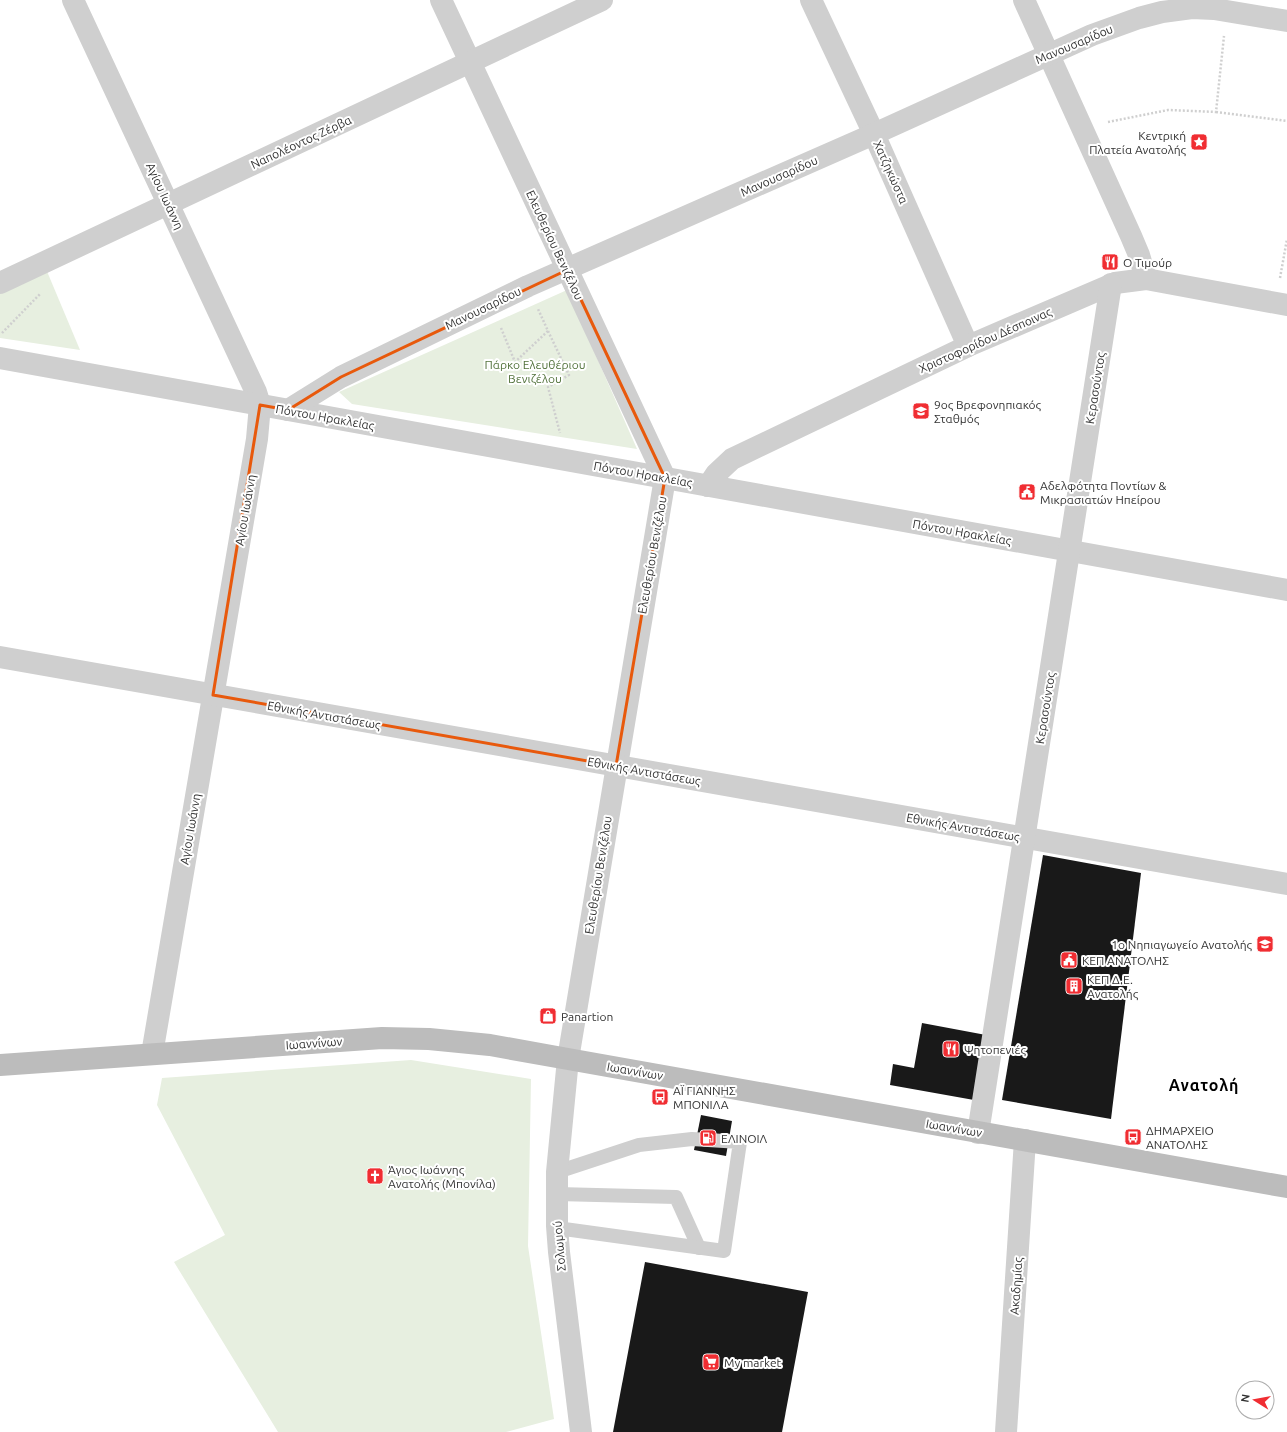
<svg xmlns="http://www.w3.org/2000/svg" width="1287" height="1432" font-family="Ubuntu,sans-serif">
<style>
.green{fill:#e7efe0}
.building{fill:#191919}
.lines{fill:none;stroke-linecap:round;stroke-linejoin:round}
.path{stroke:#cfcfcf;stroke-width:2.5;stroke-dasharray:2 2;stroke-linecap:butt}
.service{stroke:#cfcfcf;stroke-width:14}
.minor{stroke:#cfcfcf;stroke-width:22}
.secondary{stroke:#bcbcbc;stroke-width:22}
.marked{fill:none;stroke:#e8590c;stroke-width:3;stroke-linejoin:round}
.labels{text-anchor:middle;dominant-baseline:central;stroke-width:4;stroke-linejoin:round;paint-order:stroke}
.street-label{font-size:12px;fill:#323232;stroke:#fff}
.poi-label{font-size:12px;fill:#323232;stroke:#fff;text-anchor:start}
.park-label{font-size:12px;fill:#52723b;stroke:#fff}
.district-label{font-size:16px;font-weight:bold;letter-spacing:1px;fill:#000;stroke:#fff}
</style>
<rect width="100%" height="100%" fill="#fff"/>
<g class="green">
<polygon points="46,269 80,350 0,338 0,291"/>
<polygon points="567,290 637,449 352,404 339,392"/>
<polygon points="411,1060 531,1079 528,1246 554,1419 506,1432 278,1432 174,1262 225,1235 157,1105 162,1078"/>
</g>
<g class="building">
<polygon points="1043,855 1141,873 1111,1119 1002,1100"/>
<polygon points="922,1023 986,1035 974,1100 890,1085 893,1064 914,1068"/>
<polygon points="701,1115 732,1121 726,1156 694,1150"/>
<polygon points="645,1262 808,1292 782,1432 613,1432"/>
</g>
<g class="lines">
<g class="path">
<polyline points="1216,112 1287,121"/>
<polyline points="1108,122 1168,110 1216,112 1224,36"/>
<polyline points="1280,278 1287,239"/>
<polyline points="501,328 515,362 548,331 538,309"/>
<polyline points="548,331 569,375 548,387 560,433"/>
<polyline points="2,333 40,294"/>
</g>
<g class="service">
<polyline points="557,1194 676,1197 699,1248"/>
<polyline points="557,1228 724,1251 740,1142 692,1139 639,1145 557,1172"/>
</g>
<g class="minor">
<polyline points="73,0 256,392 260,405 257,439 152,1054"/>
<polyline points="441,0 665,478 568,1059 557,1172 557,1226 559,1252 581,1432"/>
<polyline points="811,0 874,134 968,346"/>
<polyline points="1024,0 1131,236 1139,255 1146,279"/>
<polyline points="0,283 602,0"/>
<polyline points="0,358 1287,590"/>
<polyline points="288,410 341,377 528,286 874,134 1092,35 1139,18 1162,12 1192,8 1214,9 1287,21"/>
<polyline points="708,486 716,474 732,459 968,346 1115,283 1146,279 1287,305"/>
<polyline points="0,657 1287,884"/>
<polyline points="978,1133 1111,284"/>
<polyline points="1006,1432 1025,1140"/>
</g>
<polyline class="secondary" points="0,1065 382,1038 429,1039 490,1045 568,1059 1287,1187"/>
</g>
<path class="marked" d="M567,270L665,478L616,766L213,695L260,405L288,410L341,377Z"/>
<defs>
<g id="sight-square" transform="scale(0.9)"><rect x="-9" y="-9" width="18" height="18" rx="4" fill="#f02d32" stroke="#fff"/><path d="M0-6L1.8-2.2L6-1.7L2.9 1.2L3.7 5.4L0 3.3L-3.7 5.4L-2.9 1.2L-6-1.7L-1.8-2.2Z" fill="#fff"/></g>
<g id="restaurant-square" transform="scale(0.9)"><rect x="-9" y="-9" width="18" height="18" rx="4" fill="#f02d32" stroke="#fff"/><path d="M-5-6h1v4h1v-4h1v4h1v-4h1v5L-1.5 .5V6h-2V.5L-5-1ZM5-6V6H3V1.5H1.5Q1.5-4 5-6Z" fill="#fff"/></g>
<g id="school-square" transform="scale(0.9)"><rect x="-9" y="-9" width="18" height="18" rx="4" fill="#f02d32" stroke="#fff"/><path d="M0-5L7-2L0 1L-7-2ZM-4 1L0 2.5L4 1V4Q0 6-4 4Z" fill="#fff"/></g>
<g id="civic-square" transform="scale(0.9)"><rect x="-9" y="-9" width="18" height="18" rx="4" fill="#f02d32" stroke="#fff"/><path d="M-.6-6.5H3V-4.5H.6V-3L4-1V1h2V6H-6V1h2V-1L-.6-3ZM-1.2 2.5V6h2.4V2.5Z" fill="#fff"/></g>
<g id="building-square" transform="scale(0.9)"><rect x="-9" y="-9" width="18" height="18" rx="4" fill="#f02d32" stroke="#fff"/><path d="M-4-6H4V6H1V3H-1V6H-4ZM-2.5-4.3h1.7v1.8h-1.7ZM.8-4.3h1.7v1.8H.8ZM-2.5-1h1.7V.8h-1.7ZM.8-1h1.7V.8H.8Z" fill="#fff"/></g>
<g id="shop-square" transform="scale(0.9)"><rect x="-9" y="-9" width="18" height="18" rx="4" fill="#f02d32" stroke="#fff"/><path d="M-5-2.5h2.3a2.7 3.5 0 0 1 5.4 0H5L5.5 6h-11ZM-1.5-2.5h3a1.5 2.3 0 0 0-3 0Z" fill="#fff"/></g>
<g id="bus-square" transform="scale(0.9)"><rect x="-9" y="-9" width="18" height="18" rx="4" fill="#f02d32" stroke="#fff"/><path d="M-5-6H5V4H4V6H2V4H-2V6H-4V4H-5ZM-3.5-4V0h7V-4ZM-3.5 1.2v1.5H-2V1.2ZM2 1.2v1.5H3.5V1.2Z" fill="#fff"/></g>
<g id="fuel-square" transform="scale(0.9)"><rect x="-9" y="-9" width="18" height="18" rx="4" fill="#f02d32" stroke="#fff"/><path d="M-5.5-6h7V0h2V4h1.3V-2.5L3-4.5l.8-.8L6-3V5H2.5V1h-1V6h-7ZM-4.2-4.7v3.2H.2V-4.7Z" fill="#fff"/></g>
<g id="church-square" transform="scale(0.9)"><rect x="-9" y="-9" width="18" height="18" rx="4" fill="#f02d32" stroke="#fff"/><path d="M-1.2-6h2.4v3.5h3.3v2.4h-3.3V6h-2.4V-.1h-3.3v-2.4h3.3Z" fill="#fff"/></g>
<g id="supermarket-square" transform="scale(0.9)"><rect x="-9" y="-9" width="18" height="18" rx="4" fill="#f02d32" stroke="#fff"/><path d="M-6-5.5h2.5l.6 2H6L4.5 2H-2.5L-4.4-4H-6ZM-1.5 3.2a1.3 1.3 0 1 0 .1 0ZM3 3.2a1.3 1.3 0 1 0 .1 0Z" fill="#fff"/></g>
</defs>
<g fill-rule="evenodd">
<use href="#sight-square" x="1199" y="142"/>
<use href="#restaurant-square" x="1110" y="262"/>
<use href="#school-square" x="921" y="411"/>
<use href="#civic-square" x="1027" y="492"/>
<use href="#school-square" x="1265" y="944"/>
<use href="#civic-square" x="1069" y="960"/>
<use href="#building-square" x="1074" y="986"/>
<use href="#shop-square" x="548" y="1016"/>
<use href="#restaurant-square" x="951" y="1049"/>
<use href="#bus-square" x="660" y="1097"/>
<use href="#bus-square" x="1133" y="1137"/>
<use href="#fuel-square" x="708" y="1138"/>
<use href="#church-square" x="375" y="1176"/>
<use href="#supermarket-square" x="711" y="1362"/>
</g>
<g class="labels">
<g class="street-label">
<text transform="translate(1074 44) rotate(-23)">Μανουσαρίδου</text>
<text transform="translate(301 142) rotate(-25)">Ναπολέοντος Ζέρβα</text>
<text transform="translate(891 172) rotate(66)">Χατζηκώστα</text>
<text transform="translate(779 176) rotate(-24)">Μανουσαρίδου</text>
<text transform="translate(165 196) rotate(65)">Αγίου Ιωάννη</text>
<text transform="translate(555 245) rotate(65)">Ελευθερίου Βενιζέλου</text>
<text transform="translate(483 308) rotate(-26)">Μανουσαρίδου</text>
<text transform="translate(985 340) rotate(-24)">Χριστοφορίδου Δέσποινας</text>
<text transform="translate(1095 388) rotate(-81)">Κερασούντος</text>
<text transform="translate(325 417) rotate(10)">Πόντου Ηρακλείας</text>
<text transform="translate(643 474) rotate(10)">Πόντου Ηρακλείας</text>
<text transform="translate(245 510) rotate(-80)">Αγίου Ιωάννη</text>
<text transform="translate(962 532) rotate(10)">Πόντου Ηρακλείας</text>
<text transform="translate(652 555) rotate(-80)">Ελευθερίου Βενιζέλου</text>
<text transform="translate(1045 708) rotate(-81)">Κερασούντος</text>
<text transform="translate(324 715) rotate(10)">Εθνικής Αντιστάσεως</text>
<text transform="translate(644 771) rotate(10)">Εθνικής Αντιστάσεως</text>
<text transform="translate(963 827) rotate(10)">Εθνικής Αντιστάσεως</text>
<text transform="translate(190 829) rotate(-80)">Αγίου Ιωάννη</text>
<text transform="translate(598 875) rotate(-81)">Ελευθερίου Βενιζέλου</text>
<text transform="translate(314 1043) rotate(-4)">Ιωαννίνων</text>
<text transform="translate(635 1071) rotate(10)">Ιωαννίνων</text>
<text transform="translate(954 1128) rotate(10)">Ιωαννίνων</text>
<text transform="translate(559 1246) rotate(-95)">Σολωμού</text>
<text transform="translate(1016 1286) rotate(-86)">Ακαδημίας</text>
</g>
<g class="poi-label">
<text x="1186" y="135" text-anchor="end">Κεντρική<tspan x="1186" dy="14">Πλατεία Ανατολής</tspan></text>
<text x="1123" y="262">Ο Τιμούρ</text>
<text x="934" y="404">9ος Βρεφονηπιακός<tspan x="934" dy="14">Σταθμός</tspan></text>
<text x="1040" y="485">Αδελφότητα Ποντίων &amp;<tspan x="1040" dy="14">Μικρασιατών Ηπείρου</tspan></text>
<text x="1252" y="944" text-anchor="end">1ο Νηπιαγωγείο Ανατολής</text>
<text x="1082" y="960">ΚΕΠ ΑΝΑΤΟΛΗΣ</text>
<text x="1087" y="979">ΚΕΠ Δ.Ε.<tspan x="1087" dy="14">Ανατολής</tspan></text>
<text x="561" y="1016">Panartion</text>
<text x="964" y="1049">Ψητοπενιές</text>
<text x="673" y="1090">ΑΪ ΓΙΑΝΝΗΣ<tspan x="673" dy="14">ΜΠΟΝΙΛΑ</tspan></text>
<text x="1146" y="1130">ΔΗΜΑΡΧΕΙΟ<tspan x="1146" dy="14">ΑΝΑΤΟΛΗΣ</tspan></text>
<text x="721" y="1138">ΕΛΙΝΟΙΛ</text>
<text x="388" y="1169">Άγιος Ιωάννης<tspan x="388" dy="14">Ανατολής (Μπονίλα)</tspan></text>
<text x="724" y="1362">My market</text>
</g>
<g class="park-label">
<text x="535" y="364">Πάρκο Ελευθέριου<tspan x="535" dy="14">Βενιζέλου</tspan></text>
</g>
<g class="district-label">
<text x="1204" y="1085">Ανατολή</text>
</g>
</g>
<g transform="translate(1255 1400) rotate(281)"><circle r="19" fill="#ffffff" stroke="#adadad"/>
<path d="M0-3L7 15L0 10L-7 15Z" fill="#f02d32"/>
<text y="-6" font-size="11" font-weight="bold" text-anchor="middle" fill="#323232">N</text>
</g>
</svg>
